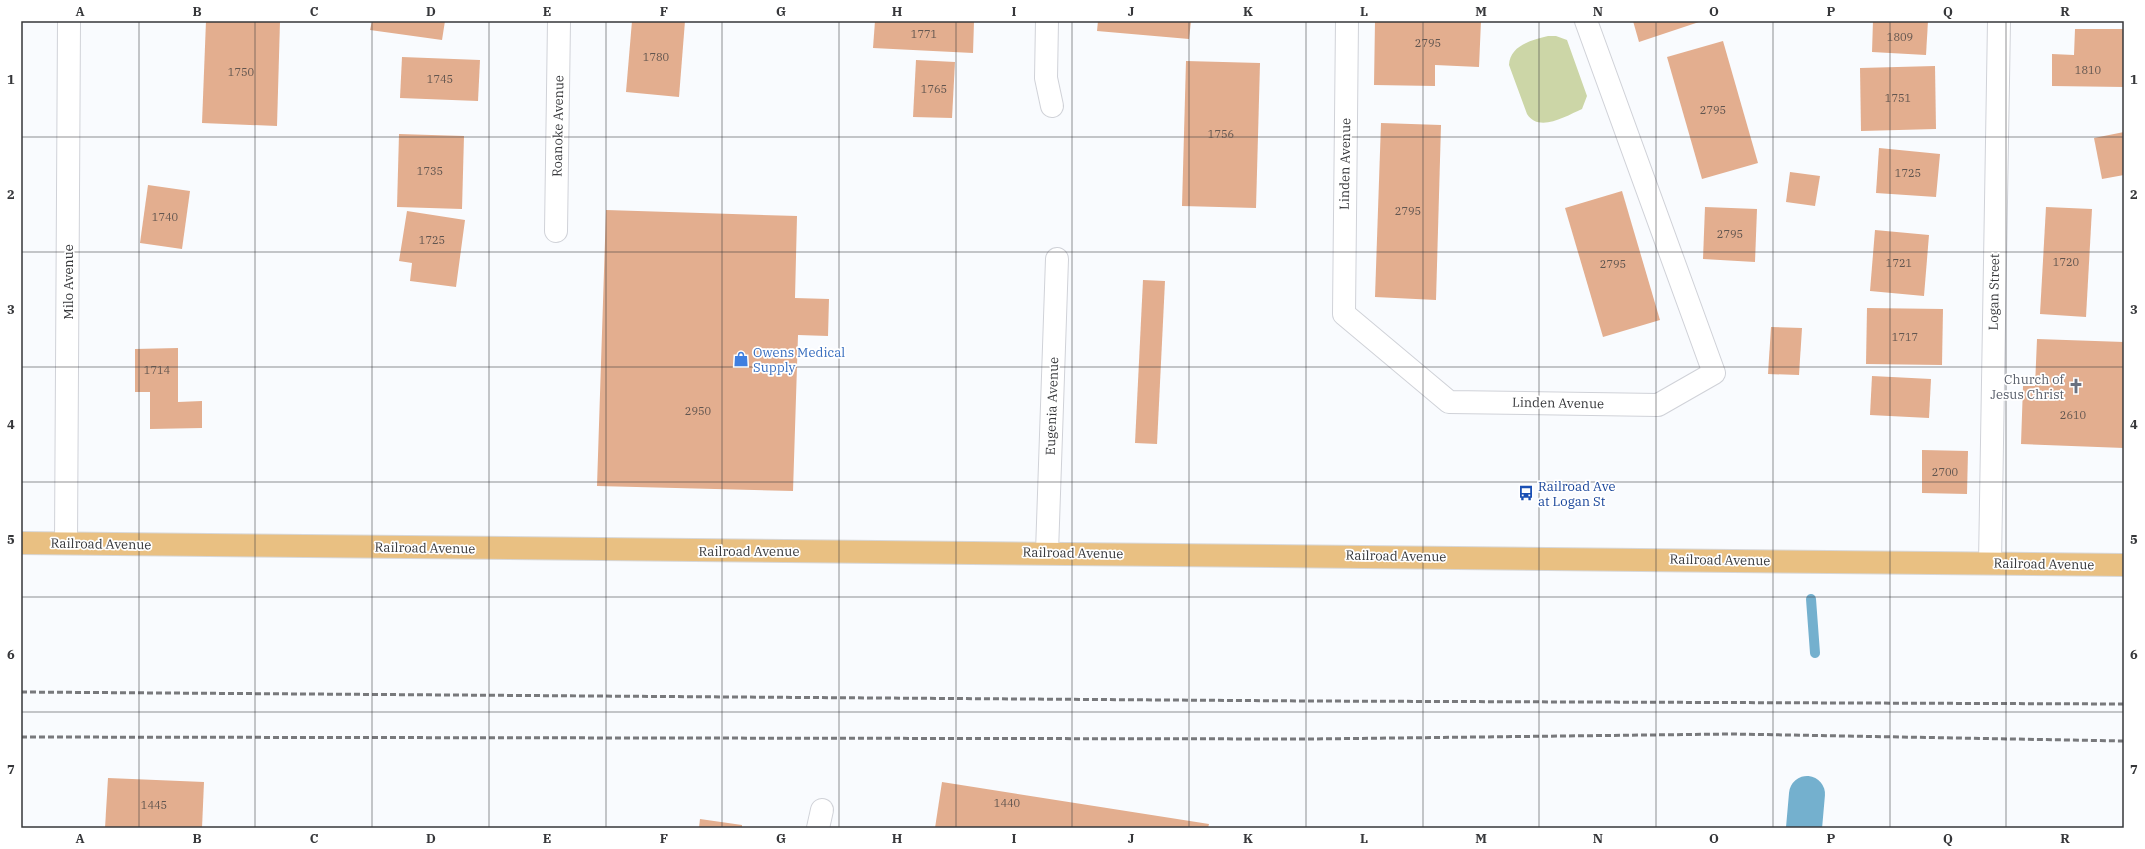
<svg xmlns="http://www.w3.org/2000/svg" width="2145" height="849" font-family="'IBM Plex Serif',serif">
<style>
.green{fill:#ccd6a7}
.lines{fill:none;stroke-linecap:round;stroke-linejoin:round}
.stream{stroke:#74b0ce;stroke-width:10}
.canal{stroke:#74b0ce;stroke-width:36}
.building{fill:#e3ae8f}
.minor-casing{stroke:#d0d2d8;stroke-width:24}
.major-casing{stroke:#d7d7d8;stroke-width:24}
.minor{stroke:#fff;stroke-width:22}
.major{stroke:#e9c082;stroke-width:22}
.rail{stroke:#78797c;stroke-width:3;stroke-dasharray:6 3;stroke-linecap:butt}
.grid{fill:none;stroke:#36373a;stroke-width:1;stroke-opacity:0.55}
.labels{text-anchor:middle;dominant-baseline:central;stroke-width:3.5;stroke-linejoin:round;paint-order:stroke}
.number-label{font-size:11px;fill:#61554f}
.street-label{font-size:13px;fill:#36373a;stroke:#fff}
.shop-label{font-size:13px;fill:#366cbe;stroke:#fff;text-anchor:start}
.worship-label{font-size:13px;fill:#5b616d;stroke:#fff;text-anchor:end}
.transit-label{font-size:13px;fill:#164399;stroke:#fff;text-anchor:start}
.neatline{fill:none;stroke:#36373a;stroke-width:1.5}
.grid-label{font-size:13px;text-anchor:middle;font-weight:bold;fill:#36373a}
</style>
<rect width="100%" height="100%" fill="#f9fbfe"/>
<path class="green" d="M1548,36H1556L1567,40L1587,96L1582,109C1566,116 1539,133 1527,114L1509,65C1510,45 1532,40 1548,36Z"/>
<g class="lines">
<polyline class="stream" points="1811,599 1815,653"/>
<polyline class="canal" points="1804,828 1807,794"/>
</g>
<g class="building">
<polygon points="206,21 280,21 277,126 202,123"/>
<polygon points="372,21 445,21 442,40 370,30"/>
<polygon points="632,21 685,21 679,97 626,92"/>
<polygon points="875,21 974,21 973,53 873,48"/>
<polygon points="1098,21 1191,21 1189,39 1097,31"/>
<polygon points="1375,21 1481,21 1479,67 1435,65 1435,86 1374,85"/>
<polygon points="1633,21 1702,21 1639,42"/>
<polygon points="1873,21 1928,21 1926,55 1872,52"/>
<polygon points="2075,29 2124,29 2124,87 2052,86 2052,54 2074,55"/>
<polygon points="1723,41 1758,163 1702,179 1667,57"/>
<polygon points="402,57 480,60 478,101 400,98"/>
<polygon points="916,60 955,62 952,118 913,117"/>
<polygon points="1186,61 1260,63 1256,208 1182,206"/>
<polygon points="1935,66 1936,129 1861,131 1860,68"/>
<polygon points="1381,123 1441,125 1436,300 1375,297"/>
<polygon points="2124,132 2124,175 2102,179 2094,138"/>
<polygon points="399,134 464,136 462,209 397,207"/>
<polygon points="1879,148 1940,154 1936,197 1876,193"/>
<polygon points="1790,172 1820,176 1815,206 1786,202"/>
<polygon points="148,185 190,191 182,249 140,243"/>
<polygon points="1622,191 1660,320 1603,337 1565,208"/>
<polygon points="1705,207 1757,209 1755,262 1703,259"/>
<polygon points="2046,207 2092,209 2086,317 2040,314"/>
<polygon points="606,210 797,216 795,298 829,299 828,336 798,335 793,491 597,486"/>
<polygon points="407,211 465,220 456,287 410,281 412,263 399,261"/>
<polygon points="1875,230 1929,235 1924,296 1870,291"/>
<polygon points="1143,280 1165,281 1157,444 1135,443"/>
<polygon points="1867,308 1943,309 1942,365 1866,364"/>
<polygon points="1771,327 1802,328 1799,375 1768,374"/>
<polygon points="2037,339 2124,342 2124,448 2021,444 2023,386 2035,386"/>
<polygon points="178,348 178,402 202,401 202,428 150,429 150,392 135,392 135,349"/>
<polygon points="1872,376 1931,379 1929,418 1870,415"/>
<polygon points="1922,450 1968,451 1967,494 1922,493"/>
<polygon points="108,778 204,782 202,828 105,828"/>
<polygon points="942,782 1209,824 1208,828 935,828"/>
<polygon points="700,819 742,825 742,828 699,828"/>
</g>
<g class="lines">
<g class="minor-casing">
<g id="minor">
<polyline points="1047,21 1046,78 1052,106"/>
<polyline points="1347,21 1344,314 1449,402 1658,405 1714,373 1586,21"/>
<polyline points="556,231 559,21"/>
<polyline points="66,543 69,21"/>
<polyline points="1047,552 1057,259"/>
<polyline points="1990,563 1999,21"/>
<polyline points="818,828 822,810"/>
</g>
</g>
<g class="major-casing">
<polyline id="major" points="21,543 2124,565"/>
</g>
<use href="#minor" class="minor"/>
<use href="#major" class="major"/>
<g class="rail">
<polyline points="21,692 1310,701 2124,704"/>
<polyline points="21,737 1311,739 1732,734 2124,741"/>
</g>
</g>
<path class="grid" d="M139,21V828M255,21V828M372,21V828M489,21V828M606,21V828M722,21V828M839,21V828M956,21V828M1072,21V828M1189,21V828M1306,21V828M1423,21V828M1539,21V828M1656,21V828M1773,21V828M1890,21V828M2006,21V828M21,137H2124M21,252H2124M21,367H2124M21,482H2124M21,597H2124M21,712H2124"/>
<defs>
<g id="shop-bare" transform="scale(1.2)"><path d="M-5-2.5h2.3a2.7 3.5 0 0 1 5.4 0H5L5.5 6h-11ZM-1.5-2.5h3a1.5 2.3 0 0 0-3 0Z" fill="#3f7fe0" stroke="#fff" stroke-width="2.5" paint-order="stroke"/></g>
<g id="church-bare" transform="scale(1.2)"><path d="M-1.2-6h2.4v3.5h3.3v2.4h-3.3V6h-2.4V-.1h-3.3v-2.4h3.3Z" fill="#6b7280" stroke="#fff" stroke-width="2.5" paint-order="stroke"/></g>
<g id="bus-bare" transform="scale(1.2)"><path d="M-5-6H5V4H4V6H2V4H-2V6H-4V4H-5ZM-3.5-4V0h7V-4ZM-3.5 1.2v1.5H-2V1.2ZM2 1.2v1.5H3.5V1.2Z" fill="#1a4fb4" stroke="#fff" stroke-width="2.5" paint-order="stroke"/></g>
</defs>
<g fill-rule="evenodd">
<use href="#shop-bare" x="741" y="359"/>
<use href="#church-bare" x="2076" y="386"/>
<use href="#bus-bare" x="1526" y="493"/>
</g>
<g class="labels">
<g class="number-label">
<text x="924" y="34">1771</text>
<text x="1900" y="37">1809</text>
<text x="1428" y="43">2795</text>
<text x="656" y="57">1780</text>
<text x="2088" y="70">1810</text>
<text x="241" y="72">1750</text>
<text x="440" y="79">1745</text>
<text x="934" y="89">1765</text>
<text x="1898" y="98">1751</text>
<text x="1713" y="110">2795</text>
<text x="1221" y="134">1756</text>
<text x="430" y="171">1735</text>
<text x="1908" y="173">1725</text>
<text x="1408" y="211">2795</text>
<text x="165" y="217">1740</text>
<text x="1730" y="234">2795</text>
<text x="432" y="240">1725</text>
<text x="2066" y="262">1720</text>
<text x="1899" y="263">1721</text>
<text x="1613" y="264">2795</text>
<text x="1905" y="337">1717</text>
<text x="157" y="370">1714</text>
<text x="698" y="411">2950</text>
<text x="2073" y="415">2610</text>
<text x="1945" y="472">2700</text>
<text x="1007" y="803">1440</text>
<text x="154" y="805">1445</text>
</g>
<g class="street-label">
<text transform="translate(558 126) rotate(-89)">Roanoke Avenue</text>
<text transform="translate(1345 164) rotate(-89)">Linden Avenue</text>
<text transform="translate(68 282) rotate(-90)">Milo Avenue</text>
<text transform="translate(1994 292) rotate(-89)">Logan Street</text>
<text transform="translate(1558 403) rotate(1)">Linden Avenue</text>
<text transform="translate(1052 406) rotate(-88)">Eugenia Avenue</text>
<text transform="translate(101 544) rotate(1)">Railroad Avenue</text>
<text transform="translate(425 548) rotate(1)">Railroad Avenue</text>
<text x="749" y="551">Railroad Avenue</text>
<text transform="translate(1073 553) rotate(1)">Railroad Avenue</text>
<text transform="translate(1396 556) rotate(1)">Railroad Avenue</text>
<text transform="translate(1720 560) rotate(1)">Railroad Avenue</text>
<text transform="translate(2044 564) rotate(1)">Railroad Avenue</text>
</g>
<g class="shop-label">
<text x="753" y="352">Owens Medical<tspan x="753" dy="15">Supply</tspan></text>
</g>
<g class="worship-label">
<text x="2064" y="379">Church of<tspan x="2064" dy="15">Jesus Christ</tspan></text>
</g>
<g class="transit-label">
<text x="1538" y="486">Railroad Ave<tspan x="1538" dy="15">at Logan St</tspan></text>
</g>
</g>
<rect width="2145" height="849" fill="none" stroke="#ffffff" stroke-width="44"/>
<rect x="22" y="22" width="2101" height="805" class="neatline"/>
<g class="grid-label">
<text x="80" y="16">A</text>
<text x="197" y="16">B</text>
<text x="314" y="16">C</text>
<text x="431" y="16">D</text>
<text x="547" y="16">E</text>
<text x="664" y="16">F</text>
<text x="781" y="16">G</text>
<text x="897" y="16">H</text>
<text x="1014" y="16">I</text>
<text x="1131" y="16">J</text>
<text x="1248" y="16">K</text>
<text x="1364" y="16">L</text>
<text x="1481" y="16">M</text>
<text x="1598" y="16">N</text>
<text x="1714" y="16">O</text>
<text x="1831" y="16">P</text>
<text x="1948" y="16">Q</text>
<text x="2065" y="16">R</text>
<text x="11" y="84">1</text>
<text x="2134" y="84">1</text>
<text x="11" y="199">2</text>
<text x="2134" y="199">2</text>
<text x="11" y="314">3</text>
<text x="2134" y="314">3</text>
<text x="11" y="429">4</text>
<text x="2134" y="429">4</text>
<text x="11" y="544">5</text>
<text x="2134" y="544">5</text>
<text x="11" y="659">6</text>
<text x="2134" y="659">6</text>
<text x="11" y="774">7</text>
<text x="2134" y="774">7</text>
<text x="80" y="843">A</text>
<text x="197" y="843">B</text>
<text x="314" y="843">C</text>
<text x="431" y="843">D</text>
<text x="547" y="843">E</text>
<text x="664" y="843">F</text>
<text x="781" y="843">G</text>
<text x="897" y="843">H</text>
<text x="1014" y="843">I</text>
<text x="1131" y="843">J</text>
<text x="1248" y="843">K</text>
<text x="1364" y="843">L</text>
<text x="1481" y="843">M</text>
<text x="1598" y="843">N</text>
<text x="1714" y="843">O</text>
<text x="1831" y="843">P</text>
<text x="1948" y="843">Q</text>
<text x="2065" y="843">R</text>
</g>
</svg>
